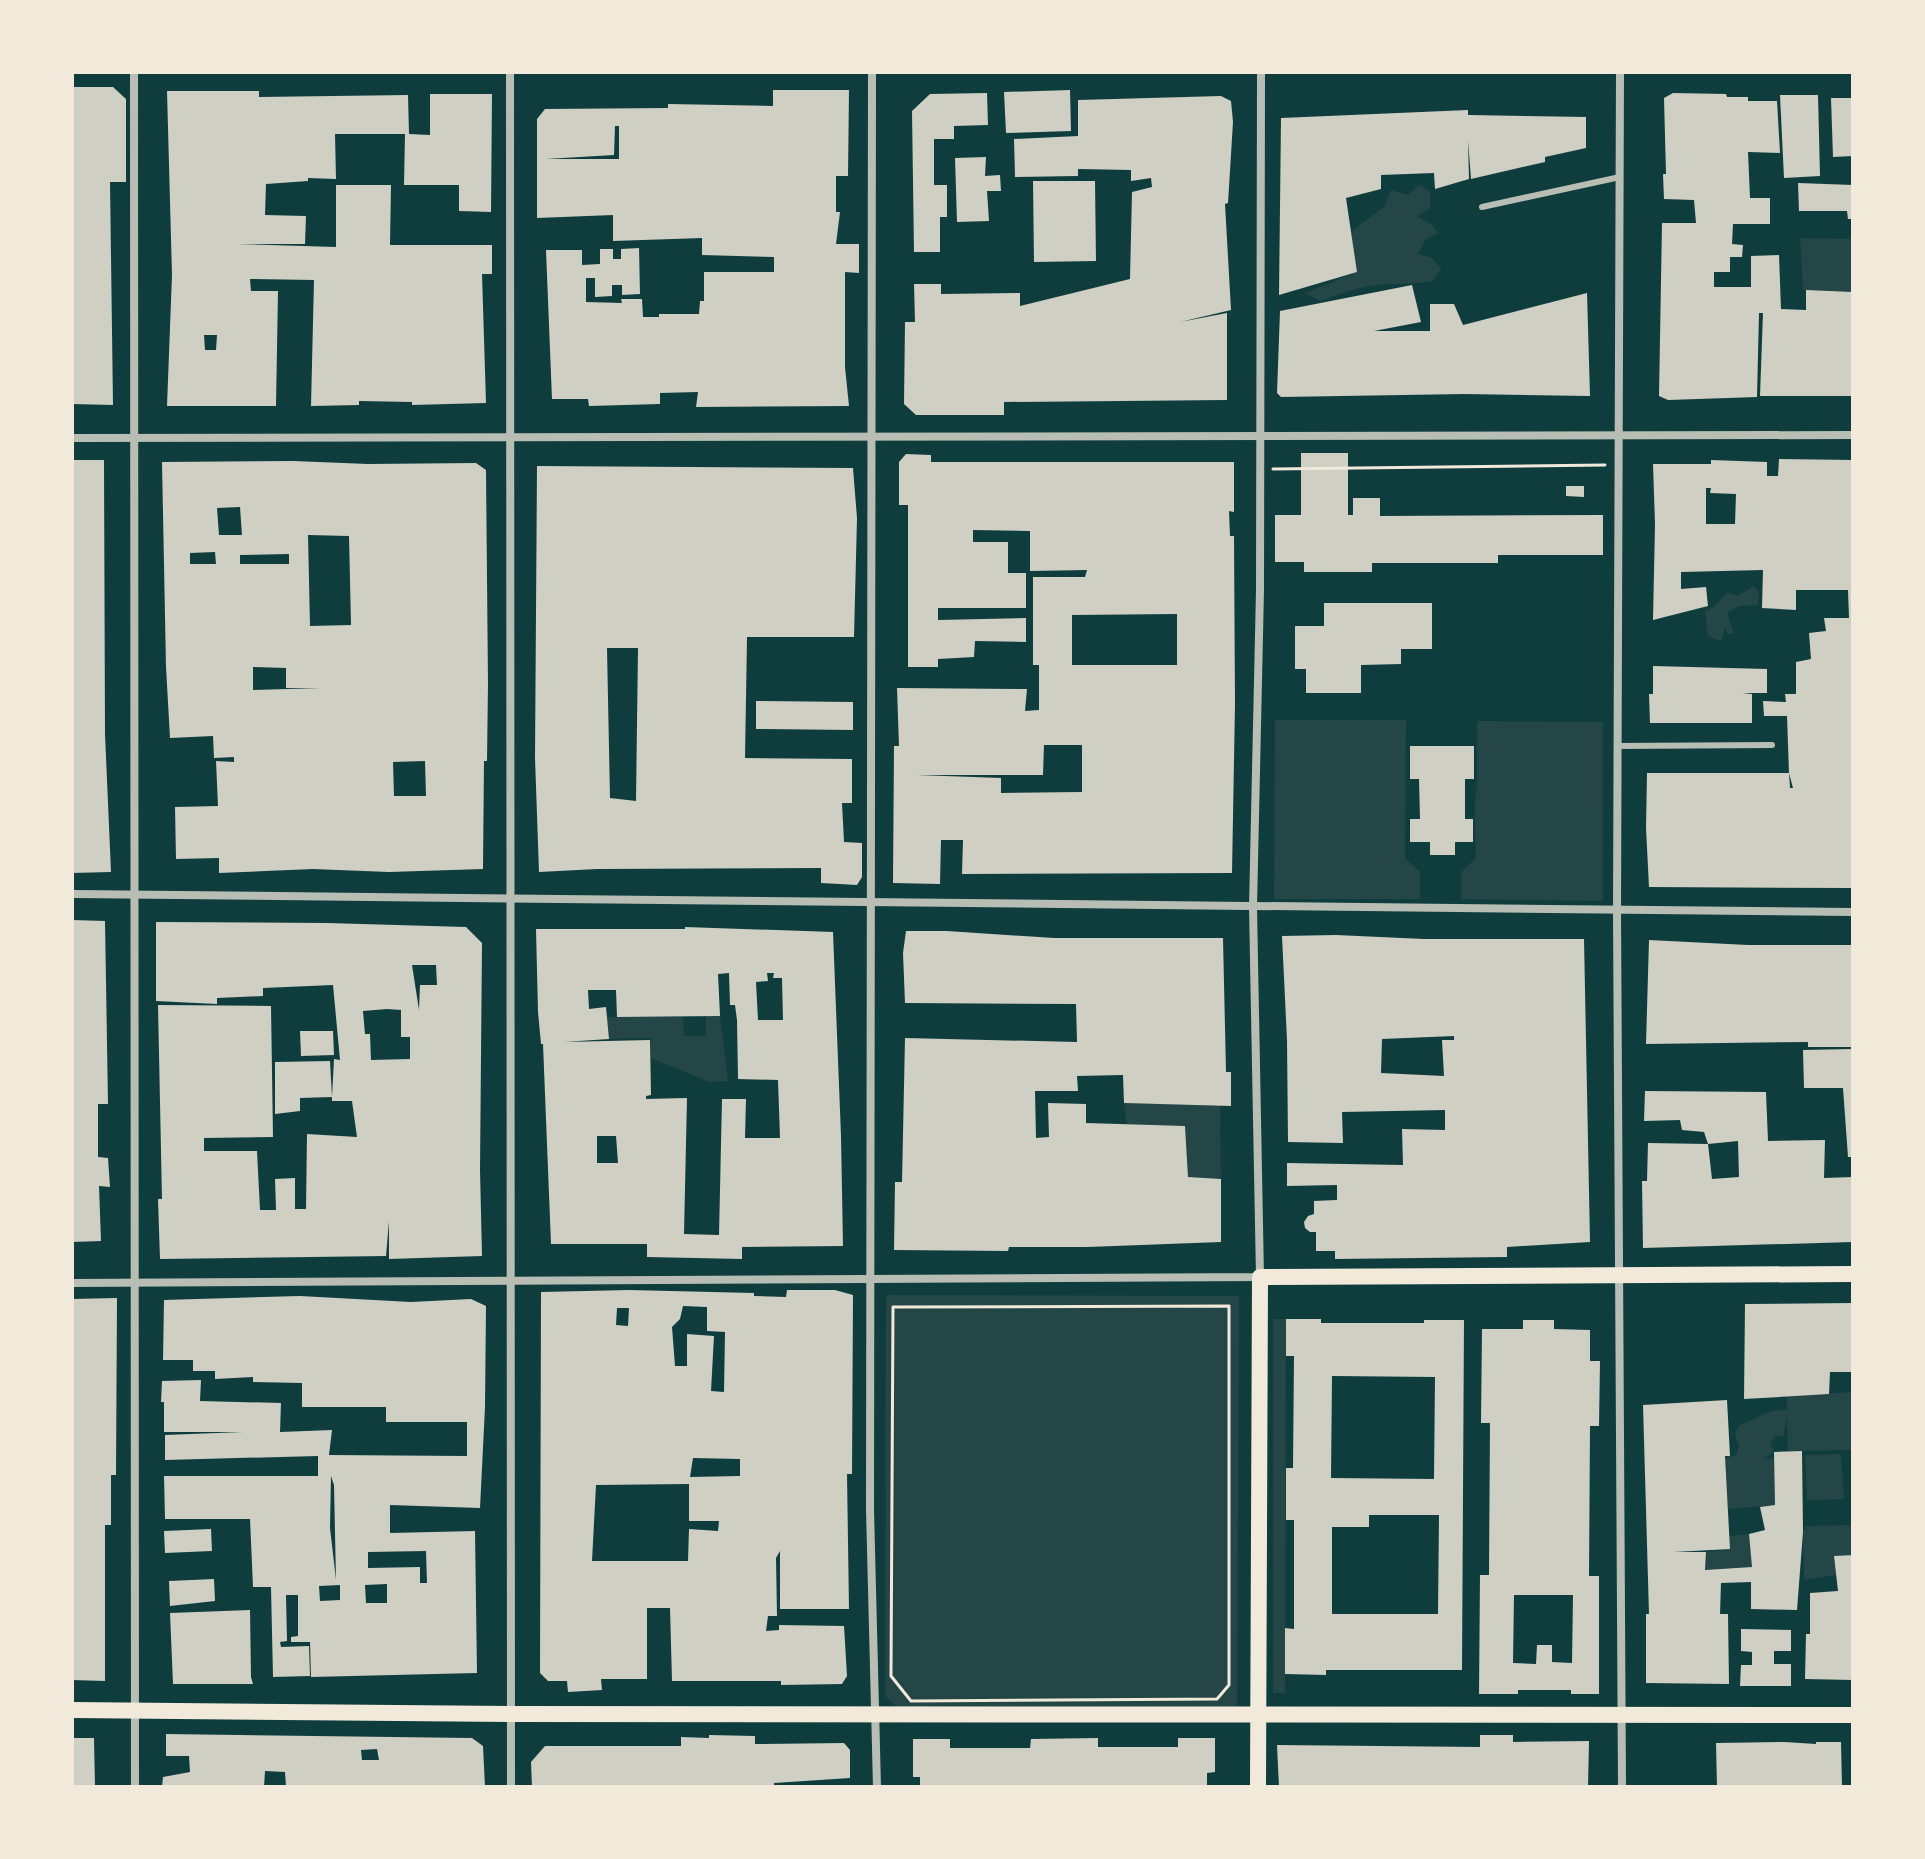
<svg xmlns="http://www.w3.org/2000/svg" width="1925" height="1859" font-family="Bitter,serif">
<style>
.green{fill:#244646}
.building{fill:#cfcfc3;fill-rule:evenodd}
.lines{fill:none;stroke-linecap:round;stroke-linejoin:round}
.path{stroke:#f1e9da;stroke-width:3}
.service{stroke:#b8beb3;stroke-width:6}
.minor{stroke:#b8beb3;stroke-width:8}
.secondary{stroke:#f1e9da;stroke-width:16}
</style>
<rect width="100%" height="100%" fill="#0f3d3e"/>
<g class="green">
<path d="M1419,185L1430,192V208L1417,217L1431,224L1438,233L1425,240L1418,254L1432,258L1441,269L1433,281C1414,285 1395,283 1376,285C1356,288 1339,294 1320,301L1305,293L1357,272L1351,239L1353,230L1384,207L1391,190L1408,195Z"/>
<polygon points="1800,238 1853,239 1853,292 1803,290"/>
<polygon points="1754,586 1759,593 1758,605 1739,606 1727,613 1734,634 1728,634 1725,628 1721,641 1708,636 1705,611 1714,607 1727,593 1738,596"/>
<polygon points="1275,720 1406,720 1405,858 1420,872 1420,899 1274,899"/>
<path d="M1477,721L1603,722V901L1461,899V872L1476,858C1476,842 1473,800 1477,788Z"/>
<polygon points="706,1016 720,1016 728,1081 709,1082 651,1058 651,1038 609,1039 607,1017 683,1017 684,1036 706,1036"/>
<polygon points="1124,1103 1220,1105 1221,1179 1188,1177 1185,1126 1127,1125"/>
<polygon points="886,1295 1239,1296 1237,1713 900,1710 885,1696"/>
<polygon points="1273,1319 1286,1319 1285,1693 1273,1693"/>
<path d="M1852,1392L1853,1450L1788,1451L1787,1416L1783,1437L1776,1436L1770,1442L1774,1452L1765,1458L1776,1459L1775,1505L1728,1509L1725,1458L1736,1455L1739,1446L1735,1434L1740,1425C1761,1418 1763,1410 1787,1410V1396Z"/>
<polygon points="1841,1454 1844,1499 1807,1500 1805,1455"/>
<polygon points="1853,1525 1853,1555 1834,1556 1836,1575 1804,1580 1803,1532 1806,1526"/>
<polygon points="1749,1534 1752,1567 1705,1570 1706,1552 1730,1549 1729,1536"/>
</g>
<g class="building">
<polygon points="72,87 113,87 126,99 126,182 110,182 113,405 72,404"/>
<path d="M773,90H849L848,176H836V212H840L836,244H859V273L845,272V367L849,406L696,407L698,392L660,393V404L589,406L588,399H552L546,250H582V265L600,264V249H613V259H621V249L639,248L640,294L622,295V285H612V296L595,297V278H586V302L622,303L621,299H642L643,317H659V314H699L700,301H704V272H774V257L702,255V238L613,241V215L537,218V119L545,109L668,108V104L773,106ZM615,126H619V159H546L614,155Z"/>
<polygon points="1070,90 1071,131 1006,133 1004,92"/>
<path d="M167,91H259V97L408,95L409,134L430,135V94H492L491,212L459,211V185H404L405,134H335L336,179L308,178V181L266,184L265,215L306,216L305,244H237L336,247V185H391L390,245H492V274H482L486,403L412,405V402L359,401V405L311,406L314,280L250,279L251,291H278L276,406H167L172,275ZM204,335H217L216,350H205Z"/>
<polygon points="987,93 988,125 954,126 954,139 934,139 934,185 947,185 947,217 940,217 940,252 914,252 912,111 930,94"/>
<polygon points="1673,93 1726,94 1727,97 1748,97 1748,101 1777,101 1780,153 1748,152 1750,198 1770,198 1770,224 1733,224 1732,244 1743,245 1742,257 1730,257 1730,272 1714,272 1714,287 1751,287 1751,256 1779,255 1781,309 1806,310 1806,290 1853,292 1853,396 1760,396 1763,313 1759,313 1757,397 1668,400 1659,396 1662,223 1696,223 1694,200 1664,199 1663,174 1666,174 1664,98"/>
<polygon points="1780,95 1818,95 1820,176 1784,178"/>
<polygon points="1221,96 1231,101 1233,122 1228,203 1225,204 1231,310 1180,322 1227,313 1227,400 1004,402 1004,415 916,415 904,404 905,322 915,322 914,284 941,284 941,294 1020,293 1020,306 1130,279 1132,192 1152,187 1151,178 1131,181 1131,170 1078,169 1078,176 1015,177 1014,139 1078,136 1078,100"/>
<polygon points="1831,98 1853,98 1853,156 1833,157"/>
<polygon points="1468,110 1468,115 1586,117 1586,148 1545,157 1545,162 1471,179 1468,140 1469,179 1435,189 1434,173 1381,175 1381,189 1346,198 1357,272 1279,295 1281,118"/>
<polygon points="986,157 985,176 1000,175 1001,191 987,191 989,221 957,222 955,158"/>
<polygon points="1033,181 1095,181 1096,261 1034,262"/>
<polygon points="1798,183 1853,185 1853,219 1848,219 1847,211 1799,211"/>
<polygon points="1412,285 1421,322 1374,331 1430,331 1430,304 1454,304 1463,325 1587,293 1590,396 1464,394 1281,397 1277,393 1280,311"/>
<polygon points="1301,453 1348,453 1348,515 1353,515 1353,498 1380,498 1380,516 1603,515 1603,555 1498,555 1498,563 1372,563 1372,572 1304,572 1304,562 1275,562 1275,515 1301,515"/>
<path d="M906,454L931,455V462H1234V512L1229,511L1230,536H1234L1235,704L1232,873L962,874L963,840H941L940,884L893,883L894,746H899L897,688L1027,689L1025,711L1039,710V665H1033V577H1085L1087,570L1030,571V531L973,530V542H1008V573H1026V608H938V620L1026,618V642L975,641L974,657L938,659V667H908V505H899V462ZM1177,614V665H1072V615ZM1044,745H1082V792L1001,793V778L917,775H1043Z"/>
<path d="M1779,459L1853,460V888L1649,887L1646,828L1647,773H1789L1790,788H1793L1789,773L1787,716H1764L1763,701L1786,702L1785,694H1796V662L1811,659L1809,633L1826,631L1824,618H1849L1848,590H1796V610L1762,608L1763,570L1681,572V589L1706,587L1708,606L1653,620L1655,524L1653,464H1711V460L1767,462V476H1778ZM1706,488H1711L1710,493L1736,494L1735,524H1706Z"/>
<polygon points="72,460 104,460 105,734 111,872 72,873"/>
<path d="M293,461L368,464L476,463L486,470L488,684L487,761H484L483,869L389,872L313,869L219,873V858L176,859L175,807L218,806L216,761L234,762V757L214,758L213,736L170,738L166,667L162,462ZM240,507L242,535H219L217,508ZM308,535L349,536L351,625L310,626ZM215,552L216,564H190V553ZM289,554V564H240V555ZM253,667L286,668V688H320L253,690ZM425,761L426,796H394L393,762Z"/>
<path d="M537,466L853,468L857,518L854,637H747L745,758L852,759V803H842L844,842L862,843V877L857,885L821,883V868L597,869L539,872L535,758ZM607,648H638L636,801L610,798Z"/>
<polygon points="1566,486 1584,486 1584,497 1566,496"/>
<polygon points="1324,603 1432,603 1432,649 1401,649 1401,664 1361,665 1361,693 1306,693 1306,669 1295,669 1295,626 1324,626"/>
<polygon points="1653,666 1767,669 1767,693 1742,693 1752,694 1752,723 1650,723 1649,694 1653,694"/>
<polygon points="756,701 853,702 853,730 756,729"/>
<polygon points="1410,746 1474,746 1474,779 1465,779 1465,819 1473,819 1473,842 1455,842 1455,855 1430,855 1430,842 1410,842 1410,819 1420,819 1419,779 1410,779"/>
<polygon points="72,920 105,921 108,1104 98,1104 98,1157 108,1158 110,1187 99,1186 101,1241 72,1242"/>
<path d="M156,922L327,923L466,927L482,943L480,1170L482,1256L389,1259V1221L386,1256L160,1259L158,1199H162L158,1005L271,1006L273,1137L204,1138V1151H257L260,1210H276L275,1179L295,1178V1209H306L307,1134L357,1137L352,1101H332V1097L300,1098V1111L275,1114V1062L330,1061L332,1097L334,1059L340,1060L333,985L263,988V996L217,998V1004L156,1001ZM412,965H436L437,985H420L419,1010ZM387,1009L401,1010V1037H410V1059L371,1060L370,1034H365L363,1011Z"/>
<path d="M685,927L833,932L841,1136L843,1246L742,1247V1259L647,1257V1244H551L543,1044H541L538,1012L536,929H685ZM729,973L730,1005H735L737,1020L738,1079L778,1080L780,1138H745L746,1099H722L719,1235L684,1234L687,1098L646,1099V1096L651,1095L650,1040L564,1042L609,1039L606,1007L589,1009L588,990H616L617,1017L720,1016L718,974ZM767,973H774L773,978H782L783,1020H758L756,982L768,981ZM597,1136H616L618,1163H597Z"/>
<polygon points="906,931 947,931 1054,938 1223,938 1226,1072 1231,1072 1231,1106 1124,1103 1123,1075 1077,1076 1078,1091 1035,1091 1036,1138 1049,1137 1048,1103 1086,1104 1086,1123 1185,1126 1188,1177 1221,1179 1221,1242 1087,1247 1009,1247 1008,1251 894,1250 895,1182 902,1182 905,1038 1077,1042 1076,1004 905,1003 903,953"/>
<path d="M1336,935L1424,939H1584L1590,1242L1507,1247V1257L1335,1259V1251H1316V1232H1310L1305,1228L1304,1222L1308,1216L1314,1214V1201L1337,1200V1185L1287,1186V1163L1403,1165L1402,1129L1445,1130V1110L1342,1112L1343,1143L1288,1142L1287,1040L1282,936ZM1454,1036V1040H1442L1444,1076L1381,1073L1382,1039Z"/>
<polygon points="1649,940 1748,945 1853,945 1853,1047 1808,1047 1808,1042 1646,1044"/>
<polygon points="300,1031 333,1031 334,1055 301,1056"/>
<polygon points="1853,1049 1853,1157 1848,1157 1843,1088 1804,1088 1803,1050"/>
<polygon points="1645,1091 1766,1092 1768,1141 1825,1140 1824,1178 1853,1177 1853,1242 1643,1248 1642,1181 1647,1181 1648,1143 1708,1144 1712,1179 1739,1177 1738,1141 1708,1144 1704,1132 1682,1130 1680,1120 1644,1121"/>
<path d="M629,1290L754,1293V1296L786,1297L787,1290H835L853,1295L852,1474H847L849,1609H780V1551L776,1558L777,1616H768L766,1631L779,1630V1625L844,1626L847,1676L842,1684L781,1685V1681H672L670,1608H647V1679H601L602,1690L568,1692L567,1681H548L540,1673L541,1292ZM683,1306L707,1307V1331L725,1332L724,1392L711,1391L714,1336L687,1334V1366H675L672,1327L680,1319ZM617,1308H629L628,1326L616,1325ZM693,1458L740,1459V1476L690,1477ZM689,1484V1521H719L718,1531L689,1529L688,1561H592L596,1485Z"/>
<path d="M300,1296L411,1302L471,1299L486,1306L485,1407L480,1508L390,1505V1533L475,1531L477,1673L311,1677L310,1642H291V1637L298,1636V1595H286L287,1641L280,1642L281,1647L309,1646L310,1676L273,1677L271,1587H253L250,1519H165L164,1476H318V1456L165,1460V1435L243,1432H164V1402H161L162,1381L201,1380L200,1401L281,1403L280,1432L332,1430L329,1455L467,1456V1422H386V1407H302V1383L253,1382V1377L215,1379V1371H193V1360H163L164,1300ZM331,1476L334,1485L336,1580L330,1528ZM426,1551L427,1583H420V1567L368,1568V1552ZM387,1584V1603H366L365,1585ZM340,1585V1600L320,1601L319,1586Z"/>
<polygon points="117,1298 116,1475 111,1475 111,1525 105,1525 105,1681 72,1680 72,1299"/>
<polygon points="1853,1303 1853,1372 1830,1372 1829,1394 1744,1399 1745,1304"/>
<path d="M1286,1319H1321V1323H1424V1320H1464L1462,1670H1326V1675L1285,1674V1628L1294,1629V1520H1286V1468H1293L1294,1356H1286ZM1332,1376L1435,1377L1434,1479L1331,1478ZM1369,1515H1439L1438,1614H1332V1527H1369Z"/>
<path d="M1523,1320H1554V1329L1590,1330V1361H1600L1599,1426H1590L1589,1576H1599V1694H1571V1690H1518V1694H1479L1480,1575H1489L1490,1423H1481L1482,1329H1523ZM1514,1595H1573L1572,1663L1552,1662V1645H1537L1536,1664L1513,1663Z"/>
<polygon points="1727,1400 1730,1456 1725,1456 1730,1549 1674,1552 1706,1552 1705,1570 1752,1567 1749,1534 1765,1530 1760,1507 1775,1505 1774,1452 1802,1451 1803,1532 1797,1610 1751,1609 1751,1582 1721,1583 1720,1614 1728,1614 1729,1684 1646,1683 1646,1614 1649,1614 1643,1405"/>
<polygon points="211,1529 212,1551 165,1553 164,1531"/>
<polygon points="1853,1555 1853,1680 1805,1679 1806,1634 1810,1634 1810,1593 1838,1591 1834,1556"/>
<polygon points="214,1579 215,1601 170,1606 169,1581"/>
<polygon points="250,1610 251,1677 253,1684 173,1684 170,1613"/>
<polygon points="1741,1629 1791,1630 1791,1651 1774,1651 1774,1664 1791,1664 1791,1686 1740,1686 1741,1665 1752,1665 1752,1652 1741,1651"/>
<path d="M166,1734L472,1738L483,1746L485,1787H286L285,1772L265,1771L264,1787H162L163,1777L190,1772L189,1756H166ZM377,1749L379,1760H362L361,1750Z"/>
<polygon points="709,1735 755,1736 755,1744 844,1743 850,1750 850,1778 774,1783 774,1787 532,1787 531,1762 545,1746 681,1746 681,1737 709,1738"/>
<polygon points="1480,1735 1513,1735 1513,1742 1589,1741 1588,1787 1279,1787 1277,1745 1480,1747"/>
<polygon points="72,1738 94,1738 95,1787 72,1787"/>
<polygon points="1098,1738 1098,1747 1178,1747 1178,1738 1215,1738 1215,1772 1207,1773 1207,1787 1170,1787 1170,1785 920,1787 920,1777 913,1777 913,1739 950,1739 950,1748 1030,1748 1031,1739"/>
<polygon points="1785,1742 1816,1744 1816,1742 1841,1742 1842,1787 1717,1787 1716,1743"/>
</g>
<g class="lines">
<g class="path">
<polyline points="1273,469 1605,465"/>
<polygon points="1229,1306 1229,1685 1217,1699 911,1701 891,1676 893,1307"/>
</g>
<g class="service">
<polyline points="1482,207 1620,177"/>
<polyline points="1617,746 1772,745"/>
</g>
<g class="minor">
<polyline points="134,72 135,1787"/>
<polyline points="510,72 511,1787"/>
<polyline points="872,72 870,1510 877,1787"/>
<polyline points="1620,72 1617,911 1622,1787"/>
<polyline points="72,438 1853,435"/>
<polyline points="72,894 1853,912"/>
<polyline points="72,1283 1260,1277 1253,907 1260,590 1261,72"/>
</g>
<g class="secondary">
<polyline points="72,1710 511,1714 1853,1715"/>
<polyline points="1258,1787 1260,1277 1853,1274"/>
</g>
</g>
<rect width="1925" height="1859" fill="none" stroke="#f1e9da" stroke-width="148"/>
</svg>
